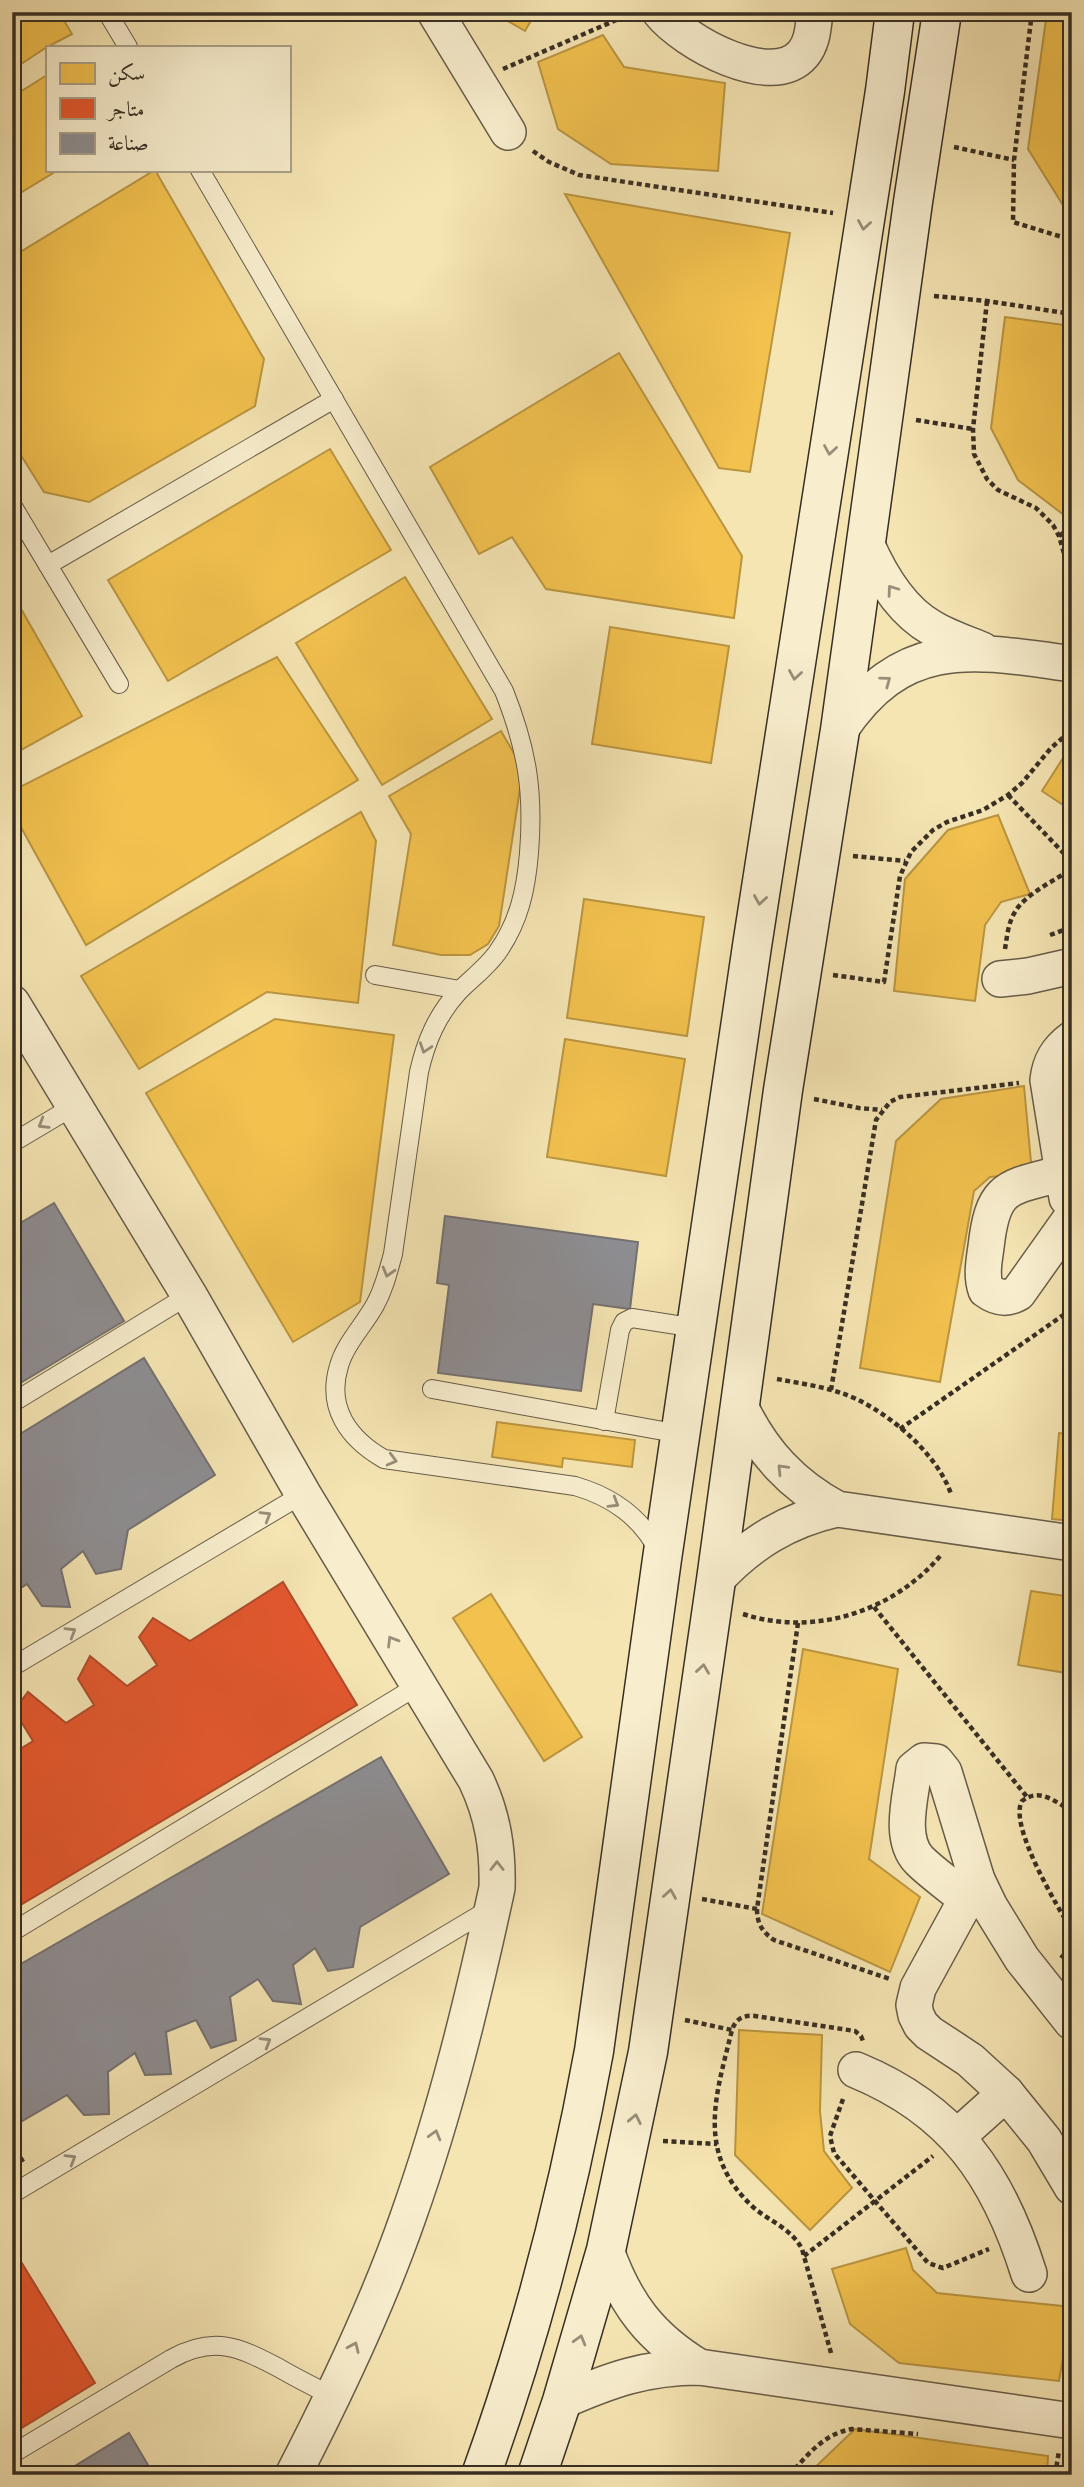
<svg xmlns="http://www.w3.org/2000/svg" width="1084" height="2487" font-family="'Libre Bodoni',Amiri,serif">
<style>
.homes{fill:#f2c14e;stroke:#ba9541;stroke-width:2}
.shops{fill:#e4572e;stroke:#b04b2b;stroke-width:2}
.industry{fill:#8d8d92;stroke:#747171;stroke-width:2}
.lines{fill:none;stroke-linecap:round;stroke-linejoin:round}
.lane-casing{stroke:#675c48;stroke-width:20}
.street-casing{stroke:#675c48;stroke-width:38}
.secondary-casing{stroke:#382f24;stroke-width:41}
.path{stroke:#382f24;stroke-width:4.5;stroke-dasharray:5 3.5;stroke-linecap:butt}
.lane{stroke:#f8eece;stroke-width:18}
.street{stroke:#f8eece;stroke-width:35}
.secondary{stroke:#f8eece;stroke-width:38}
.oneway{stroke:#988e79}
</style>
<rect width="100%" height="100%" fill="#f5e5b3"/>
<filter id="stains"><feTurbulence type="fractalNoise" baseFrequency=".00286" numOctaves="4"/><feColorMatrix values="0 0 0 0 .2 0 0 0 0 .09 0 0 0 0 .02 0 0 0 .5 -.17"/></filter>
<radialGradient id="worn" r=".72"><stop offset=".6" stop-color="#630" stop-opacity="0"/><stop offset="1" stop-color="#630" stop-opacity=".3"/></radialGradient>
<g class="homes">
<polygon points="12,12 59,12 72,34 47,47 12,70"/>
<polygon points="492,12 536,12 525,31"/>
<polygon points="1047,12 1072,12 1072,213 1066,210 1028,149"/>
<polygon points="603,35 624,67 725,83 718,171 611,164 558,129 538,62"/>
<polygon points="47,75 47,170 58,170 12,198 12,97"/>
<polygon points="155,170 264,359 255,406 89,502 44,492 12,441 12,257"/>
<polygon points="565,194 790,233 750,472 719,468"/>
<polygon points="1005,317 1072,326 1072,504 1064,515 1018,480 991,428"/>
<polygon points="619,353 742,556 734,618 546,589 512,537 479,554 430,467"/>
<polygon points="330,449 391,550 168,681 108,580"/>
<polygon points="405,577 492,719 382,785 296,643"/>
<polygon points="20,607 82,716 12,755 12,611"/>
<polygon points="610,627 729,646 711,763 592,744"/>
<polygon points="277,657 358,780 86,945 12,811 12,791"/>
<polygon points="501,731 523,769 499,926 488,944 470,955 441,955 393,945 411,834 389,796"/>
<polygon points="1072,744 1072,811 1042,791"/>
<polygon points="361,812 376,841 358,1003 267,992 139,1069 81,976"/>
<polygon points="998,815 1030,894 1001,902 985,925 975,1001 894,991 905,879 948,830"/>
<polygon points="584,899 704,917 687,1036 567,1018"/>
<polygon points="275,1019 394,1035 360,1302 293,1342 146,1093"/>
<polygon points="565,1039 685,1059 666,1176 547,1157"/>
<polygon points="1024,1086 1032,1173 990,1177 974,1191 940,1382 860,1368 896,1141 941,1099"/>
<polygon points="497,1422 635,1440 632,1467 563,1458 562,1467 492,1457"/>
<polygon points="1059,1433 1072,1435 1072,1521 1052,1519"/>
<polygon points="1031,1591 1072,1597 1072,1674 1018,1665"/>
<polygon points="491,1594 582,1737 544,1761 453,1618"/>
<polygon points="803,1649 898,1669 869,1859 920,1897 890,1972 762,1914"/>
<polygon points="739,2030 822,2035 820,2111 824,2151 852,2188 810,2230 735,2155"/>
<polygon points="906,2248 913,2270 937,2293 1072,2307 1059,2381 899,2363 850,2324 832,2269"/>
<polygon points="855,2429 1048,2456 1047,2475 807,2475"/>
</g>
<g class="shops">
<polygon points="283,1582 357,1705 12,1910 12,1754 33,1741 14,1710 28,1692 66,1723 94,1705 78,1679 90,1656 127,1686 157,1665 139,1637 153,1618 190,1641"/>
<polygon points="20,2260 95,2383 12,2434 12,2265"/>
</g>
<g class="industry">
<polygon points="54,1203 124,1321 12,1388 12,1228"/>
<polygon points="445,1216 638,1242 630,1309 593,1304 581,1391 438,1373 449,1285 437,1283"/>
<polygon points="144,1358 215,1475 128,1530 121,1569 96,1574 83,1551 61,1569 70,1607 42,1606 27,1584 12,1594 12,1439"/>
<polygon points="381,1757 449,1874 360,1927 353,1967 328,1971 315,1948 293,1965 301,2004 273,2001 258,1979 230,1997 236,2040 211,2048 196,2020 166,2032 171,2074 145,2075 135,2053 108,2072 109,2114 84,2115 67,2095 12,2127 12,1969"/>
<polygon points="129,2433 154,2475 60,2475"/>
</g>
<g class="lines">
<g class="lane-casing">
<g id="lane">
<polyline points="107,12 128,47"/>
<path d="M200,170L504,691C527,749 534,791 529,853C526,890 519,922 497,953C486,968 471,979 459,991C437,1015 426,1041 419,1072L393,1254C388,1272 384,1289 375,1305C364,1325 345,1344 339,1366C326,1408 349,1439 384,1459L575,1486C613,1497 641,1517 659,1552"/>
<polyline points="12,505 119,684"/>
<polyline points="48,565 334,399"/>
<polyline points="375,975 460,990"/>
<polyline points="12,1143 74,1106"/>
<polyline points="432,1389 680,1434"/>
<polyline points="12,1403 189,1295"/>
<polyline points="604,1421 620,1330 624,1322 632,1318 696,1328"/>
<polyline points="12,1667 303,1494"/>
<polyline points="12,1932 419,1685"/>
<polyline points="12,2194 493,1907"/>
<path d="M12,2454L171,2359C214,2335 239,2347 279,2368C296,2378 314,2387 332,2396"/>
</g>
</g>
<g class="street-casing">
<g id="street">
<polyline points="435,12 508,132"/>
<path d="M660,12C684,42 772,91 803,54C813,42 813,27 815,12"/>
<path d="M866,543C880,575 900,610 932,628C947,637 965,643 982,650"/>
<path d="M840,730C903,635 973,650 1072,664"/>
<polyline points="1000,979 1028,976 1072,966"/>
<path d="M12,1003L189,1295L303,1494L476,1780C493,1816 498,1849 497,1888C473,1999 446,2110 408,2217C377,2306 336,2392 293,2475"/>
<path d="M1063,1173C1008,1188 993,1184 986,1247C984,1261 981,1276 986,1290C997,1298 1006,1300 1018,1293L1072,1217"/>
<path d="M1067,1198L1048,1080C1050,1062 1057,1050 1072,1039"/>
<path d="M740,1406C762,1452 792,1485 837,1509L1072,1543"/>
<path d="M716,1580C750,1543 788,1520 837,1509"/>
<polyline points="977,1880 918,1988 914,2005 916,2015 921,2025 929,2033 970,2060 1006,2093 1044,2140 1072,2187"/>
<path d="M966,1899C951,1886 933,1874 919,1860C898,1838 911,1796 914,1769L924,1761L936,1762L944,1772L977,1880L990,1907L1022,1959L1072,2022"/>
<path d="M856,2070C953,2110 998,2175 1029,2274"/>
<polyline points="957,2137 1006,2093"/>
<path d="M606,2250C625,2304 650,2337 699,2367"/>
<path d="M562,2401C610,2380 646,2367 699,2367L1072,2421"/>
</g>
</g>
<g class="secondary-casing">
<g id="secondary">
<path d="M481,2475C532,2334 567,2199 594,2051L662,1559L752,946L885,91L895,12"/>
<polyline points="537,2475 562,2401 606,2250 648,2052 716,1580 783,1090 840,730 913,202 942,12"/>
</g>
</g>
<g class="path">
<polyline points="1032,12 1014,160 1013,222 1072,240"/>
<polyline points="503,69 630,14"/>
<polyline points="954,147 1014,160"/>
<polyline points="533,151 549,162 579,175 833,213"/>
<polyline points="934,296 987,301 1072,314"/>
<polyline points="987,301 973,429 974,454 987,479 998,490 1036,508 1053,525 1059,536 1072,581"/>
<polyline points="916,420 973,429"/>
<polyline points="1059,536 1072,527"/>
<polyline points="1008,795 1072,862"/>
<polyline points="853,856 905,861"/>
<polyline points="1050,935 1072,927"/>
<path d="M1005,949C1007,937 1008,923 1015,912C1024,895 1055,880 1072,869"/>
<polyline points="833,975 884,982 900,876 911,852 933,830 947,822 983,810 1008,795 1022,783 1051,748 1072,730"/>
<polyline points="814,1099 859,1108 882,1110"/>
<path d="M777,1379C798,1383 821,1386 841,1393C882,1406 937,1452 951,1494"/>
<polyline points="831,1390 876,1120 890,1102 900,1097 1019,1083"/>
<polyline points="900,1429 1072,1309"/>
<polyline points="874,1607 1027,1797"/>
<path d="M743,1614C814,1637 893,1612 941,1555"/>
<path d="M798,1623L757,1909C757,1923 762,1932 774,1940L890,1979"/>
<path d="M1072,1811C1055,1802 1040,1787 1022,1801C1008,1825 1058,1907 1072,1931"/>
<polyline points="702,1899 757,1909"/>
<polyline points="1061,1958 1072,1946"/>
<polyline points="685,2020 732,2030"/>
<polyline points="843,2099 830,2136 834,2153 928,2263 943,2268 989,2249"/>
<polyline points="663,2141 717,2144"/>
<polyline points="12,2143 23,2162"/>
<polyline points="804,2256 933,2156"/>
<path d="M831,2353L802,2249C792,2229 769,2221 753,2207C695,2153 716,2095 732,2030C736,2018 744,2015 755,2016L855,2031L861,2036L863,2041"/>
<path d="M789,2475C809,2454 823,2434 852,2429L918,2434"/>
<polyline points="1055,2475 1059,2451"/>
</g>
<use href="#lane" class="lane"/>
<use href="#street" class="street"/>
<use href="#secondary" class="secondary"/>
</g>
<defs><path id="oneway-chevron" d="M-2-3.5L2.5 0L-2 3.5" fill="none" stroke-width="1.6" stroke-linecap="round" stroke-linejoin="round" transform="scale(1.75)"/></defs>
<g class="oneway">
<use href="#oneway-chevron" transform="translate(864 225) rotate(99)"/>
<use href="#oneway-chevron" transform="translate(830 450) rotate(99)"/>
<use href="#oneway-chevron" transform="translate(892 590) rotate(-126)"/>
<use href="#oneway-chevron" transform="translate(795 675) rotate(99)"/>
<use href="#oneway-chevron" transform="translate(886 681) rotate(-36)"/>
<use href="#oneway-chevron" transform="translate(760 900) rotate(99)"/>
<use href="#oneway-chevron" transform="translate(425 1048) rotate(108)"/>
<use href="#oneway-chevron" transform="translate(43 1124) rotate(149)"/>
<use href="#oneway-chevron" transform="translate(388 1272) rotate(106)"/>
<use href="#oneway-chevron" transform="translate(392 1460) rotate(15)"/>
<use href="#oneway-chevron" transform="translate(782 1469) rotate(-134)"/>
<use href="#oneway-chevron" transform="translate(614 1503) rotate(31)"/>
<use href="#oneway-chevron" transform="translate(266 1516) rotate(-31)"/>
<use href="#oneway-chevron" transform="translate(71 1632) rotate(-31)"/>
<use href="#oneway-chevron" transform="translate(392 1641) rotate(-121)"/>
<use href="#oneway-chevron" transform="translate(703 1669) rotate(-82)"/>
<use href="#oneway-chevron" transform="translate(497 1866) rotate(-90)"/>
<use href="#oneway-chevron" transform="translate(670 1894) rotate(-81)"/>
<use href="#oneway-chevron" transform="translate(266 2042) rotate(-31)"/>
<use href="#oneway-chevron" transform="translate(635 2119) rotate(-78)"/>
<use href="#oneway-chevron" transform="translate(435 2135) rotate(-74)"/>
<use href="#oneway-chevron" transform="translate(71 2159) rotate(-31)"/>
<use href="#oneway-chevron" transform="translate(580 2340) rotate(-74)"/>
<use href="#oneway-chevron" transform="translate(354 2347) rotate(-66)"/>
</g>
<rect width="1084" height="2487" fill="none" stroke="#f5e5b3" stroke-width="42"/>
<rect x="14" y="14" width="1056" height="2459" fill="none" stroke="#382f24" stroke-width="3.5"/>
<rect x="21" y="21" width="1042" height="2445" fill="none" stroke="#382f24" stroke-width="2"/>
<rect x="46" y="46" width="245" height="126" fill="#f8eece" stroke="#aba28a" stroke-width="2"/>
<rect x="60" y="63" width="35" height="21" fill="#f2c14e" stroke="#aba28a" stroke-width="2"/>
<text x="108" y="80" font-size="21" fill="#382f24">سكن</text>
<rect x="60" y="98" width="35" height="21" fill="#e4572e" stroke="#aba28a" stroke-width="2"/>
<text x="108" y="116" font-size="21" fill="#382f24">متاجر</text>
<rect x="60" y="133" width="35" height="21" fill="#8d8d92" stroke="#aba28a" stroke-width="2"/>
<text x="108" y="150" font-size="21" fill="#382f24">صناعة</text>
<rect width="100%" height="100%" filter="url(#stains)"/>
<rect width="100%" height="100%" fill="url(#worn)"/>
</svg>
